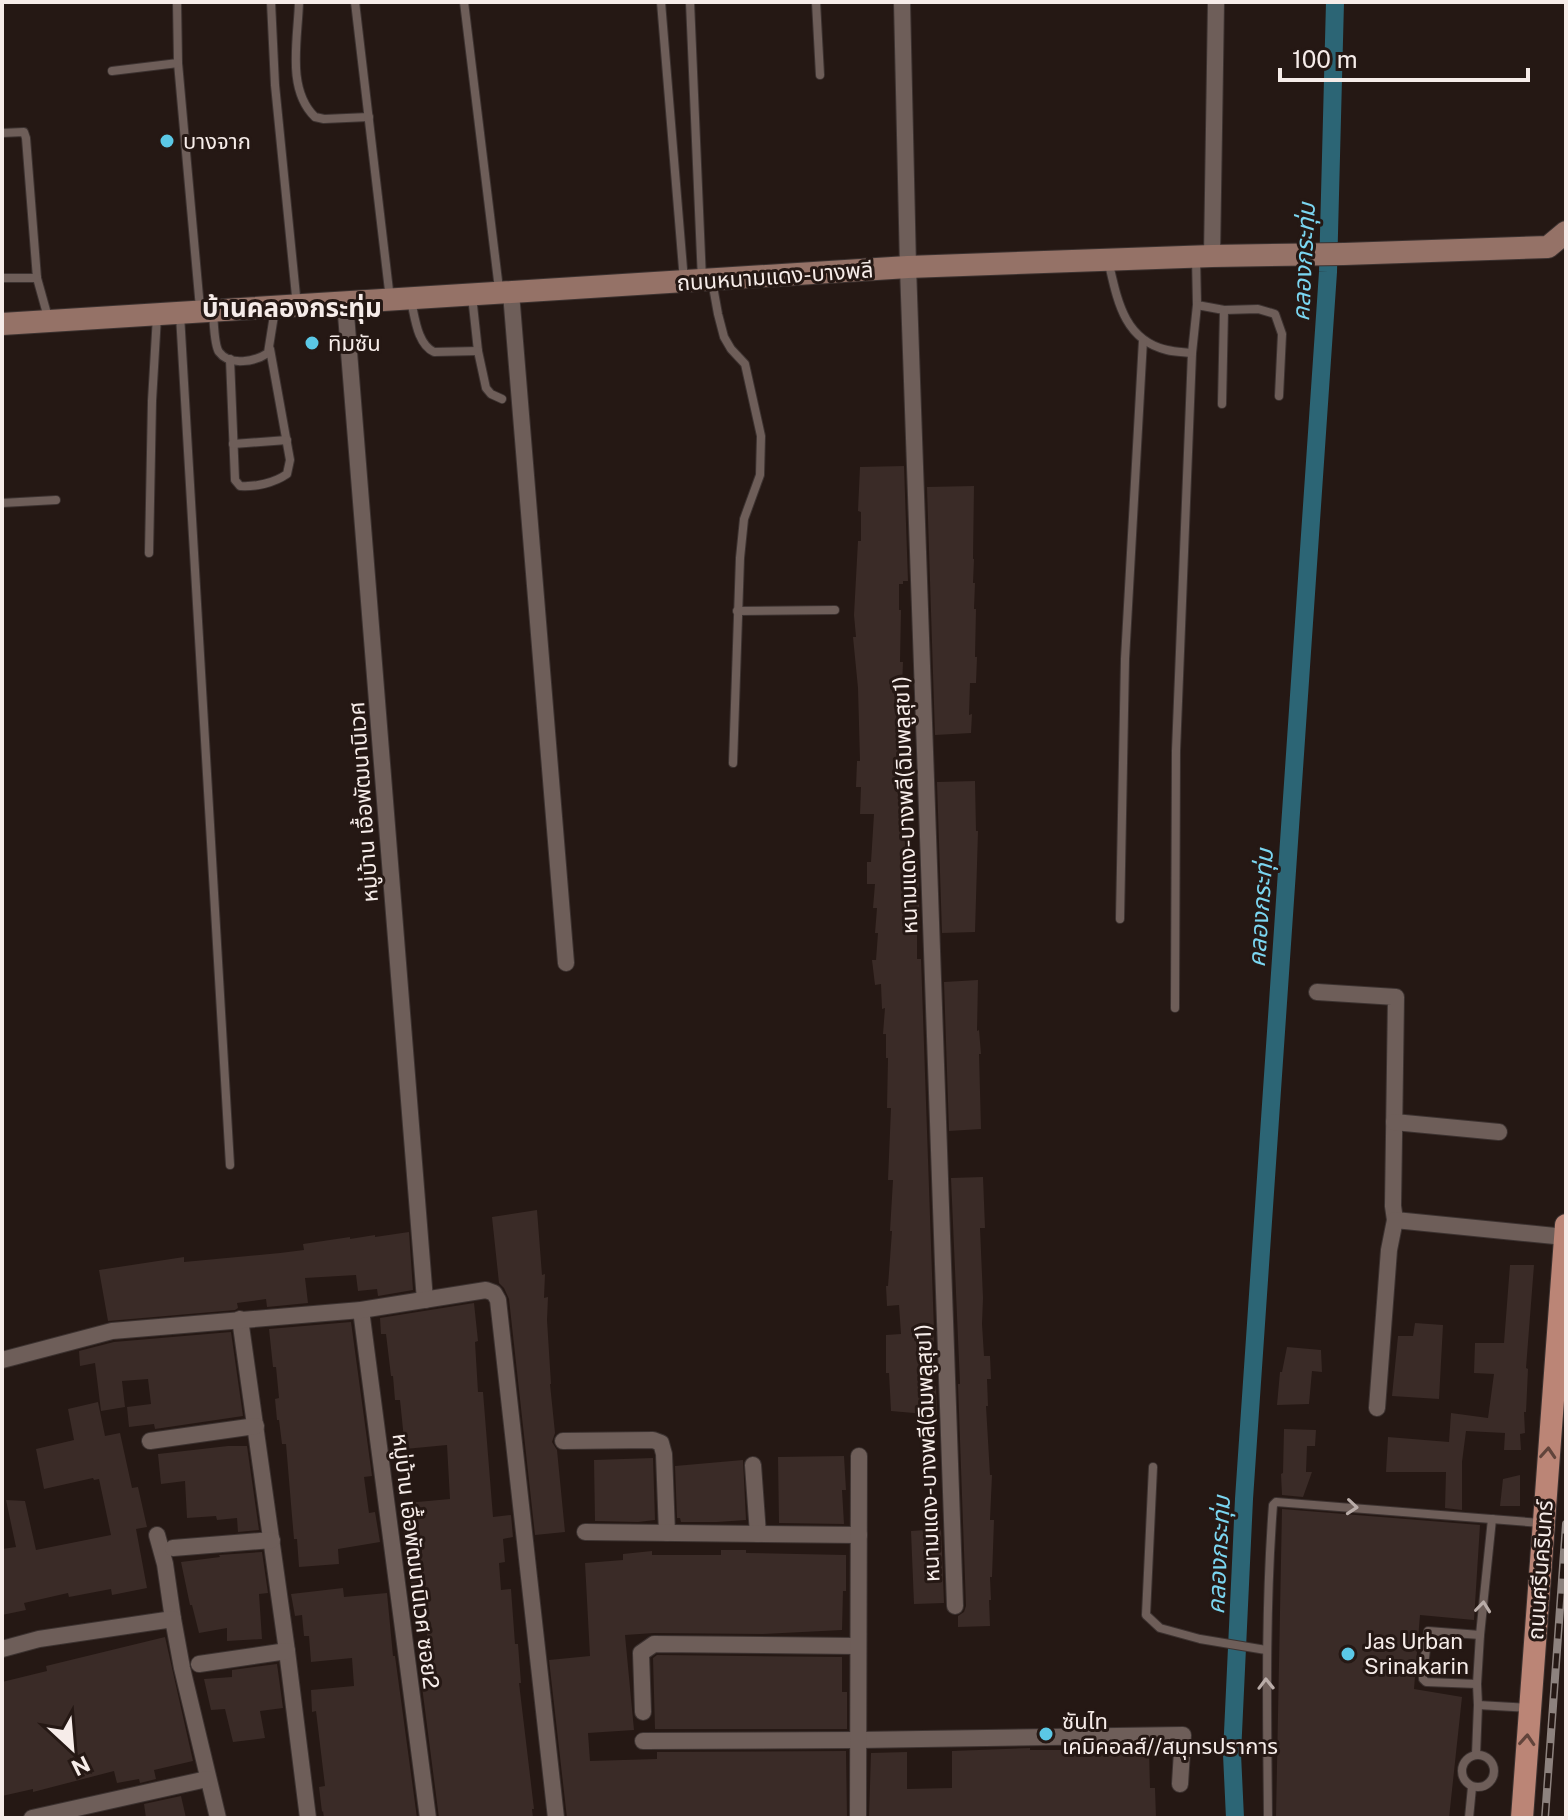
<svg xmlns="http://www.w3.org/2000/svg" width="1568" height="1820" font-family="'Public Sans','Noto Sans Thai',sans-serif">
<style>
.lines{fill:none;stroke-linecap:round;stroke-linejoin:round}
.canal{stroke:#2c6575;stroke-width:18}
.building{fill:#3a2b27}
.service-casing{stroke:#3c3230;stroke-width:10}
.minor-casing{stroke:#3c3230;stroke-width:18}
.secondary-casing{stroke:#3c3230;stroke-width:24}
.primary-casing{stroke:#3c3230;stroke-width:24}
.service{stroke:#6e5e59;stroke-width:8}
.minor{stroke:#6e5e59;stroke-width:16}
.secondary{stroke:#957267;stroke-width:22}
.primary{stroke:#bb8576;stroke-width:22}
.rail-casing{stroke:#8d827e;stroke-width:8}
.rail{stroke:#251814;stroke-width:5;stroke-dasharray:15;stroke-linecap:butt}
.oneway{stroke:#61443b}
.oneway2{stroke:#b9aca8}
.poi-dot{fill:#5bc8e6;stroke:#251814;stroke-width:3}
.labels{text-anchor:middle;dominant-baseline:central;stroke-width:6;stroke-linejoin:round;paint-order:stroke}
.poi-label{font-size:22px;fill:#f6ece9;stroke:#251814;text-anchor:start}
.street-label{font-size:22px;fill:#f6ece9;stroke:#251814}
.water-label{font-size:24px;font-style:italic;fill:#7bd6f1;stroke:#251814}
.quarter-label{font-size:26px;font-weight:bold;fill:#f6ece9;stroke:#251814}
</style>
<rect width="100%" height="100%" fill="#251814"/>
<g class="lines">
<polyline class="canal" points="1235,1818 1232,1754 1244,1499 1328,272 1335,2"/>
</g>
<g class="building">
<polygon points="904,466 908,581 903,581 903,584 899,584 899,610 901,610 900,662 903,662 902,688 898,688 896,735 900,735 898,761 908,762 908,785 900,785 900,832 912,832 912,859 918,859 920,934 917,934 917,959 921,959 934,1331 933,1386 936,1386 937,1415 891,1411 889,1373 886,1373 886,1335 901,1334 899,1305 887,1306 886,1286 888,1286 892,1231 890,1231 893,1180 888,1180 891,1108 887,1108 888,1058 886,1058 886,1034 883,1034 885,1008 882,1009 881,984 875,985 872,960 876,960 878,933 875,933 877,908 873,908 875,884 867,884 867,862 871,862 874,814 860,814 861,787 856,787 857,761 860,761 858,688 853,637 856,637 854,615 858,541 861,541 861,512 858,511 860,467"/>
<polygon points="974,486 973,559 974,559 973,583 975,583 974,609 976,609 975,657 977,657 976,683 970,683 969,715 972,714 971,733 935,735 927,487"/>
<polygon points="975,781 976,831 978,831 975,932 942,933 937,782"/>
<polygon points="978,980 977,1031 979,1030 981,1054 979,1054 981,1129 949,1131 944,982"/>
<polygon points="983,1177 985,1228 980,1228 983,1298 982,1324 984,1356 990,1356 991,1379 987,1379 988,1406 986,1406 990,1475 992,1475 990,1520 994,1520 992,1577 990,1577 991,1600 989,1600 990,1626 958,1627 958,1616 964,1612 966,1606 958,1384 960,1384 951,1178"/>
<polygon points="537,1210 542,1275 545,1274 544,1298 548,1297 547,1320 551,1384 550,1384 555,1433 552,1442 557,1450 565,1532 535,1535 509,1299 504,1288 499,1283 492,1217"/>
<polygon points="409,1232 413,1290 378,1296 377,1289 358,1291 356,1275 305,1278 308,1303 267,1307 266,1299 237,1303 238,1308 235,1310 108,1321 99,1270 184,1257 184,1262 280,1253 304,1250 303,1244 350,1237 350,1239 375,1235 375,1237"/>
<polygon points="1510,1265 1534,1265 1526,1368 1528,1369 1526,1412 1524,1412 1525,1433 1520,1434 1521,1450 1504,1450 1505,1433 1466,1431 1462,1462 1462,1510 1445,1508 1446,1472 1386,1472 1388,1437 1449,1442 1451,1413 1488,1418 1494,1374 1474,1373 1475,1343 1504,1343"/>
<polygon points="474,1303 478,1341 475,1342 478,1392 483,1392 493,1517 511,1515 513,1537 503,1539 505,1562 499,1563 501,1590 511,1589 515,1644 518,1644 521,1683 519,1683 534,1809 532,1809 533,1818 439,1818 420,1671 429,1670 425,1596 412,1597 411,1580 415,1579 413,1558 407,1559 403,1527 408,1527 406,1503 450,1499 447,1445 405,1449 400,1400 395,1400 393,1376 391,1376 386,1334 381,1334 380,1318"/>
<polygon points="351,1322 372,1476 364,1477 369,1513 375,1512 380,1542 338,1549 339,1564 299,1567 297,1539 294,1539 292,1516 286,1444 282,1444 279,1420 277,1420 275,1399 279,1398 276,1367 273,1367 269,1329"/>
<polygon points="1415,1323 1443,1325 1439,1399 1392,1396 1398,1336 1413,1336"/>
<polygon points="231,1332 243,1416 155,1429 154,1424 129,1427 127,1407 151,1404 148,1379 122,1381 125,1407 101,1411 95,1363 80,1366 79,1351 114,1342"/>
<polygon points="1287,1347 1321,1350 1322,1372 1312,1371 1309,1404 1277,1405 1280,1372 1282,1372"/>
<polygon points="98,1402 105,1436 120,1433 132,1488 138,1487 147,1527 136,1529 147,1588 112,1595 111,1589 69,1597 68,1593 24,1603 26,1610 2,1615 2,1549 16,1547 6,1500 25,1501 36,1550 111,1535 99,1479 94,1480 93,1478 44,1489 36,1449 74,1440 68,1409"/>
<polygon points="1284,1429 1316,1430 1315,1446 1307,1446 1306,1472 1312,1472 1303,1497 1282,1495 1281,1474 1283,1473"/>
<polygon points="228,1446 247,1446 259,1530 238,1532 237,1518 217,1520 216,1516 187,1518 185,1481 161,1484 158,1454"/>
<polygon points="844,1456 846,1490 842,1490 844,1524 779,1523 778,1457"/>
<polygon points="653,1458 655,1520 638,1522 595,1521 594,1460"/>
<polygon points="743,1460 746,1520 717,1522 681,1522 680,1518 677,1518 675,1466"/>
<polygon points="1520,1475 1520,1506 1500,1506 1503,1479"/>
<polygon points="1282,1509 1480,1525 1474,1620 1420,1615 1414,1689 1462,1697 1449,1818 1276,1818"/>
<polygon points="941,1529 944,1603 914,1604 911,1531"/>
<polygon points="721,1550 746,1550 746,1553 846,1555 846,1591 843,1591 842,1630 763,1634 654,1633 625,1635 634,1730 588,1733 590,1761 657,1759 657,1752 846,1751 847,1818 567,1818 549,1660 590,1656 585,1563 623,1560 623,1554 652,1551 652,1555 721,1555"/>
<polygon points="262,1552 268,1593 259,1594 262,1639 227,1641 227,1628 199,1633 192,1605 190,1605 181,1562 220,1557 219,1555"/>
<polygon points="343,1588 344,1597 387,1593 393,1656 395,1656 417,1818 324,1818 323,1811 322,1812 319,1787 325,1786 316,1711 312,1712 311,1690 354,1686 352,1658 311,1662 309,1636 304,1636 302,1615 295,1616 291,1594"/>
<polygon points="165,1637 193,1761 154,1770 156,1779 140,1783 139,1779 117,1783 114,1771 33,1792 33,1789 2,1796 2,1682 47,1671 46,1666"/>
<polygon points="657,1655 842,1657 842,1692 847,1692 847,1729 655,1729 653,1658"/>
<polygon points="277,1664 283,1708 260,1711 265,1738 233,1742 225,1709 211,1710 204,1679 232,1677 232,1670"/>
<polygon points="1030,1748 1030,1750 1149,1750 1150,1788 1155,1788 1156,1818 869,1818 871,1753 907,1752 907,1789 952,1788 952,1751"/>
<polygon points="181,1796 186,1818 146,1818 144,1804"/>
</g>
<g class="lines">
<g class="service-casing">
<g id="service">
<polyline points="177,2 178,63 200,308"/>
<polyline points="271,2 275,85 297,306"/>
<path d="M299,2C298,39 286,89 315,117L324,119L369,117"/>
<polyline points="355,2 390,299"/>
<polyline points="464,2 499,289"/>
<polyline points="661,2 684,281"/>
<polyline points="690,2 702,280"/>
<polyline points="816,2 820,75"/>
<polyline points="112,71 178,63"/>
<polyline points="2,133 24,132 26,138 37,278 49,321"/>
<polyline points="1196,257 1197,305 1224,310 1258,309 1275,314 1282,334 1279,396"/>
<path d="M1108,260C1117,298 1123,340 1167,350C1175,352 1184,352 1192,353L1176,751L1175,1008"/>
<polyline points="2,278 37,278"/>
<polyline points="712,281 718,314 724,337 731,349 745,364 761,436 760,475 744,519 740,558 733,763"/>
<polyline points="472,296 478,351 486,388 491,394 502,399"/>
<path d="M411,301C415,317 417,344 434,352L478,351"/>
<path d="M213,313C214,322 214,345 219,352C230,367 256,361 268,353L275,309"/>
<polyline points="180,315 230,1165"/>
<polyline points="1192,353 1197,305"/>
<path d="M230,359L235,480L240,486C256,487 274,483 287,474L290,460L270,349"/>
<polyline points="1222,404 1224,310"/>
<polyline points="233,444 287,440"/>
<polyline points="2,503 56,500"/>
<polyline points="149,553 152,401 157,316"/>
<polyline points="737,611 835,610"/>
<polyline points="1120,919 1125,659 1143,340"/>
<polyline points="1153,1467 1146,1615 1160,1628 1200,1639 1266,1650"/>
<polyline points="1477,1684 1426,1682 1423,1679 1423,1675 1428,1631 1480,1635"/>
<polyline points="1478,1705 1529,1708"/>
<circle cx="1478" cy="1771" r="16"/>
<polyline points="1476,1755 1478,1705 1477,1684 1480,1635 1492,1519"/>
<path d="M1268,1818C1267,1713 1265,1610 1273,1505L1276,1502L1541,1523"/>
<polyline points="1469,1818 1472,1787"/>
</g>
</g>
<g class="minor-casing">
<g id="minor">
<polyline points="902,2 908,267 955,1606"/>
<polyline points="1212,256 1216,2"/>
<polyline points="511,293 566,963"/>
<polyline points="345,302 425,1300"/>
<polyline points="1317,992 1396,997 1393,1206 1395,1220"/>
<polyline points="1394,1122 1499,1132"/>
<polyline points="361,1310 428,1818"/>
<polyline points="240,1319 287,1651 308,1818"/>
<polyline points="2,1360 112,1331 361,1310 486,1290 494,1293 498,1300 556,1818"/>
<polyline points="1377,1408 1389,1250 1395,1220 1565,1237"/>
<polyline points="150,1441 256,1426"/>
<polyline points="563,1441 653,1440 661,1443 664,1454 667,1533"/>
<polyline points="753,1465 758,1534"/>
<polyline points="585,1532 859,1535"/>
<polyline points="157,1535 165,1564 173,1619"/>
<polyline points="173,1548 272,1540"/>
<polyline points="2,1649 39,1639 173,1619 182,1668 218,1818"/>
<polyline points="199,1664 287,1651"/>
<polyline points="643,1712 641,1653 654,1644 858,1646"/>
<polyline points="643,1741 858,1740 1183,1735 1180,1784"/>
<polyline points="32,1818 207,1779"/>
<polyline points="858,1818 859,1456"/>
</g>
</g>
<g class="secondary-casing">
<polyline id="secondary" points="2,324 908,267 1212,256 1344,254 1548,247 1566,232"/>
</g>
<g class="primary-casing">
<polyline id="primary" points="1522,1818 1566,1225"/>
</g>
<use href="#service" class="service"/>
<use href="#minor" class="minor"/>
<use href="#secondary" class="secondary"/>
<use href="#primary" class="primary"/>
<g class="rail-casing">
<polyline id="rail" points="1545,1818 1566,1524"/>
</g>
<use href="#rail" class="rail"/>
</g>
<defs><path id="oneway-chevron" d="M-2-3.5L2.5 0L-2 3.5" fill="none" stroke-width="1.6" stroke-linecap="round" stroke-linejoin="round" transform="scale(2)"/></defs>
<g class="oneway">
<use href="#oneway-chevron" transform="translate(1548 1453) rotate(-86)"/>
<use href="#oneway-chevron" transform="translate(1527 1740) rotate(-86)"/>
</g>
<g class="oneway2">
<use href="#oneway-chevron" transform="translate(1352 1507) rotate(5)"/>
<use href="#oneway-chevron" transform="translate(1483 1607) rotate(-84)"/>
<use href="#oneway-chevron" transform="translate(1266 1684) rotate(-91)"/>
</g>
<g class="poi-dot">
<circle cx="167" cy="141" r="8"/>
<circle cx="312" cy="343" r="8"/>
<circle cx="1348" cy="1654" r="8"/>
<circle cx="1046" cy="1734" r="8"/>
</g>
<g class="labels">
<g class="poi-label">
<text x="183" y="141">บางจาก</text>
<text x="328" y="343">ทิมซัน</text>
<text x="1364" y="1641">Jas Urban<tspan x="1364" dy="25">Srinakarin</tspan></text>
<text x="1062" y="1721">ซันไท<tspan x="1062" dy="25">เคมิคอลส์//สมุทรปราการ</tspan></text>
</g>
<g class="street-label">
<text transform="translate(775 276) rotate(-4)">ถนนหนามแดง-บางพลี</text>
<text transform="translate(363 802) rotate(-94)">หมู่บ้าน เอื้อพัฒนานิเวศ</text>
<text transform="translate(905 805) rotate(-92)">หนามแดง-บางพลี(ฉิมพลูสุข1)</text>
<text transform="translate(927 1453) rotate(-92)">หนามแดง-บางพลี(ฉิมพลูสุข1)</text>
<text transform="translate(416 1561) rotate(83)">หมู่บ้าน เอื้อพัฒนานิเวศ ซอย2</text>
<text transform="translate(1540 1570) rotate(-86)">ถนนศรีนครินทร์</text>
</g>
<g class="water-label">
<text transform="translate(1303 262) rotate(-87)">คลองกระทุ่ม</text>
<text transform="translate(1260 908) rotate(-86)">คลองกระทุ่ม</text>
<text transform="translate(1218 1555) rotate(-87)">คลองกระทุ่ม</text>
</g>
<g class="quarter-label">
<text x="292" y="307">บ้านคลองกระทุ่ม</text>
</g>
</g>
<rect width="1568" height="1820" fill="none" stroke="#f6ece9" stroke-width="8"/>
<g transform="translate(72 1748) rotate(154)" stroke="#251814" stroke-width="6" paint-order="stroke">
<path d="M0-6L14 30L0 20L-14 30Z" fill="#f6ece9"/>
<text y="-12" font-size="22" font-weight="bold" text-anchor="middle" fill="#f6ece9">N</text>
</g>
<path d="M1280 68v12h248v-12" fill="none" stroke="#f6ece9" stroke-width="4"/>
<text x="1292" y="68" font-size="24" fill="#f6ece9" stroke="#251814" stroke-width="6" paint-order="stroke">100 m</text>
</svg>
